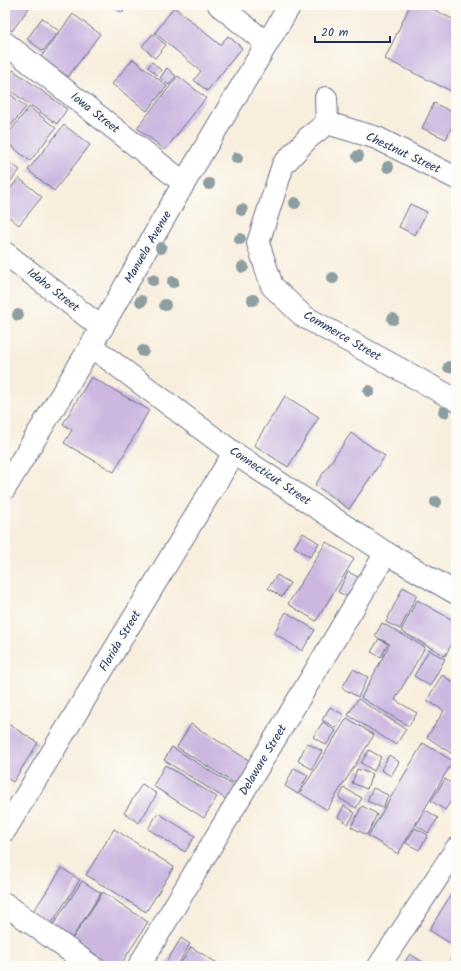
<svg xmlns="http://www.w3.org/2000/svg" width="461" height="971" font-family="Kalam,sans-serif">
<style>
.building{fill:#cbb7e0}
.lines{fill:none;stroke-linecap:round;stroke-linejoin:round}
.street-casing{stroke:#68728a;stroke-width:24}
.secondary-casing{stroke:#68728a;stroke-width:24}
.street{stroke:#fff;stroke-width:22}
.secondary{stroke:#fff;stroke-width:22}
.tree{fill:#8d9ea1}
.labels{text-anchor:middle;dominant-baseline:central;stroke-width:3;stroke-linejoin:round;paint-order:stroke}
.street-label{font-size:12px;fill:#1b2f5e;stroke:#fdfcf7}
</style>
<rect width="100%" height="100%" fill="#fdfcf7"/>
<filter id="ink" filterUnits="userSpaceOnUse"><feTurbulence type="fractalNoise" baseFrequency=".025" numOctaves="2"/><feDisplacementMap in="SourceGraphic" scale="8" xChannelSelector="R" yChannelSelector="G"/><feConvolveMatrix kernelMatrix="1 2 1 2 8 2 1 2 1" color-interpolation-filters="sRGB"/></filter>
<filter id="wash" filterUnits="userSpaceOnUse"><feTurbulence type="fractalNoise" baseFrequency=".012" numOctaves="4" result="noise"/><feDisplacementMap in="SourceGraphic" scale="16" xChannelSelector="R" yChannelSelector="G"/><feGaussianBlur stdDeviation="0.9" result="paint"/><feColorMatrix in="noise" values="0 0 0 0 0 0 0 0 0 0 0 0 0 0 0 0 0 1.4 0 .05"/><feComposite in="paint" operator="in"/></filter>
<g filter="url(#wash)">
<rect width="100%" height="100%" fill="#f8eedd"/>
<g id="blocks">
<g class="building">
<polygon points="11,5 31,5 12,31 5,26 5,13"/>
<polygon points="111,5 128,5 122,13"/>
<polygon points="410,5 425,5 456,21 455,93 385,59"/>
<polygon points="174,7 220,45 228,36 242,48 207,91 194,80 201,71 155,33"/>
<polygon points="73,14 100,34 68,77 41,57"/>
<polygon points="42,18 59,31 43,51 27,39"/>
<polygon points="153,34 166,45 155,58 142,46"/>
<polygon points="133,59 167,86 147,111 112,84"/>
<polygon points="152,62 161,70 157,75 148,67"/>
<polygon points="167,68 176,76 169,85 160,78"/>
<polygon points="13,70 67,109 57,124 5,87 5,81"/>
<polygon points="178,76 206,98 165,150 137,128"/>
<polygon points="5,90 26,107 5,133"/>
<polygon points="434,103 456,114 456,118 446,139 422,128"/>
<polygon points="29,107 56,128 30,161 5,141 5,138"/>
<polygon points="64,125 90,145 54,191 28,170"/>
<polygon points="9,162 20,170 5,188 5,167"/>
<polygon points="19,178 42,197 19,225 5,214 5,195"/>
<polygon points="410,204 427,212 415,235 399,227"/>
<polygon points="91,377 149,410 114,472 64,443 72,430 63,424"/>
<polygon points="285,396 319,417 288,467 254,445"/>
<polygon points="351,433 385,456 349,509 315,485"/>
<polygon points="303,533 319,543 310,557 294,547"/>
<polygon points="326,542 354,559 316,621 288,604"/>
<polygon points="348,572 362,579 352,599 338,592"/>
<polygon points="277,575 290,583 282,597 268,588"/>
<polygon points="403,587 417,595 400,629 386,622"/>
<polygon points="417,600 456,622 456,636 445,656 401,631"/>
<polygon points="286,612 315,630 302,651 274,633"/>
<polygon points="382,623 425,647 395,700 417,713 409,726 361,698 390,644 375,636"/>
<polygon points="379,639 388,644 381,657 371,652"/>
<polygon points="429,650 445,659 430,686 414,676"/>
<polygon points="353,669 368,677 358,697 342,688"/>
<polygon points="442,675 456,684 455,756 427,737 444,711 427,700"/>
<polygon points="358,699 406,729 396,745 348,715"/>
<polygon points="330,707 344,715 336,728 322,720"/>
<polygon points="347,718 374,735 327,810 300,793"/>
<polygon points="5,722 38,743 13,782 5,777"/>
<polygon points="323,722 336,731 326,745 313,737"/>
<polygon points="191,724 255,764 240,787 177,747"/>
<polygon points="307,743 322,751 312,769 298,761"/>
<polygon points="423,743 453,761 398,854 368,836"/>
<polygon points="172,747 237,788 229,801 164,760"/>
<polygon points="369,750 381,757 374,771 361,763"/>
<polygon points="389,755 399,762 391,776 381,770"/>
<polygon points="165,765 217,797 204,818 153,786"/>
<polygon points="294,768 308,775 298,794 285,786"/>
<polygon points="357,769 372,774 367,789 352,783"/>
<polygon points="445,779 456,786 456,793 445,810 431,801"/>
<polygon points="142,784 157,794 139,823 124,813"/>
<polygon points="344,788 362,798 356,808 339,798"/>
<polygon points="373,788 388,795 383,808 367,801"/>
<polygon points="344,806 355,813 348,824 338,817"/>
<polygon points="362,806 377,814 367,835 351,827"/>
<polygon points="426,810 438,818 428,833 416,825"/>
<polygon points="158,813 195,836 185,852 148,829"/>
<polygon points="415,828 428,835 419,850 406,843"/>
<polygon points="114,829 174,867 146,912 86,875"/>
<polygon points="62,868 80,880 51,924 33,912"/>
<polygon points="82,881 101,893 72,938 53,925"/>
<polygon points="456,887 456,947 429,930"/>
<polygon points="103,892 148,922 120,966 113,966 72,939"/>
<polygon points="181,938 190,944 177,966 164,966"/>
<polygon points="191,947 217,963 215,966 179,966"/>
<polygon points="456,950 456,966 446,966"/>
<polygon points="410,954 429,966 402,966"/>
<polygon points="266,960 276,966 263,966"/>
</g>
</g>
</g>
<g filter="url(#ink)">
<use href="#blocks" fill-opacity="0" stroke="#68728a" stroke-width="1"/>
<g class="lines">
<g class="street-casing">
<g id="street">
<polyline points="219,5 266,43"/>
<polyline points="5,43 184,183"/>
<polyline points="326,98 327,123 377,138 456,178"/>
<polyline points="327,123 308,138 283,165 258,243 272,286 303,316 456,400"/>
<polyline points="5,253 102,328"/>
<polyline points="91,346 184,183 290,5"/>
<polyline points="5,830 234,453"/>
<polyline points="5,904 91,966"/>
<polyline points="139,966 386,553"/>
<polyline points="379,966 456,849"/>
</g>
</g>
<g class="secondary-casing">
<polyline id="secondary" points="5,488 91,346 234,453 386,553 456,593"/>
</g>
<use href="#street" class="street"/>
<use href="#secondary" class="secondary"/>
</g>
<g class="tree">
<circle cx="358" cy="156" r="6"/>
<circle cx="237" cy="158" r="6"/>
<circle cx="388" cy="167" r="6"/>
<circle cx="209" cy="184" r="6"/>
<circle cx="295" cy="203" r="6"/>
<circle cx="242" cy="210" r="6"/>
<circle cx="240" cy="239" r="6"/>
<circle cx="161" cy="248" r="6"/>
<circle cx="243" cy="267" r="6"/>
<circle cx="333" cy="278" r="6"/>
<circle cx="153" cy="280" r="6"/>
<circle cx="173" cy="282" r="6"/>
<circle cx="253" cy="300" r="6"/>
<circle cx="141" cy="301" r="6"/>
<circle cx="165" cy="305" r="6"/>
<circle cx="18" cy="315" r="6"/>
<circle cx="393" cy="319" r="6"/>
<circle cx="143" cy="351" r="6"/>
<circle cx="449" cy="367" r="6"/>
<circle cx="369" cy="391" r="6"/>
<circle cx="444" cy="412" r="6"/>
<circle cx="436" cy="502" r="6"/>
</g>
</g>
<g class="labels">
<g class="street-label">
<text transform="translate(95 113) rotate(38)">Iowa Street</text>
<text transform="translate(403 153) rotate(25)">Chestnut Street</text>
<text transform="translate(148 247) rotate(-60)">Manuela Avenue</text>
<text transform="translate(53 290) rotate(38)">Idaho Street</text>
<text transform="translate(342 336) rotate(30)">Commerce Street</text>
<text transform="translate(270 476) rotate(34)">Connecticut Street</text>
<text transform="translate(120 641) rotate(-59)">Florida Street</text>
<text transform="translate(263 760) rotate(-59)">Delaware Street</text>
</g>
</g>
<rect width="461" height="971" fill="none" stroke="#fdfcf7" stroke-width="20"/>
<path d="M315 36v6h75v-6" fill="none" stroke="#1b2f5e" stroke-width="2"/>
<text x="321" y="36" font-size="12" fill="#1b2f5e" stroke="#fdfcf7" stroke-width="3" paint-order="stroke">20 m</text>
</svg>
